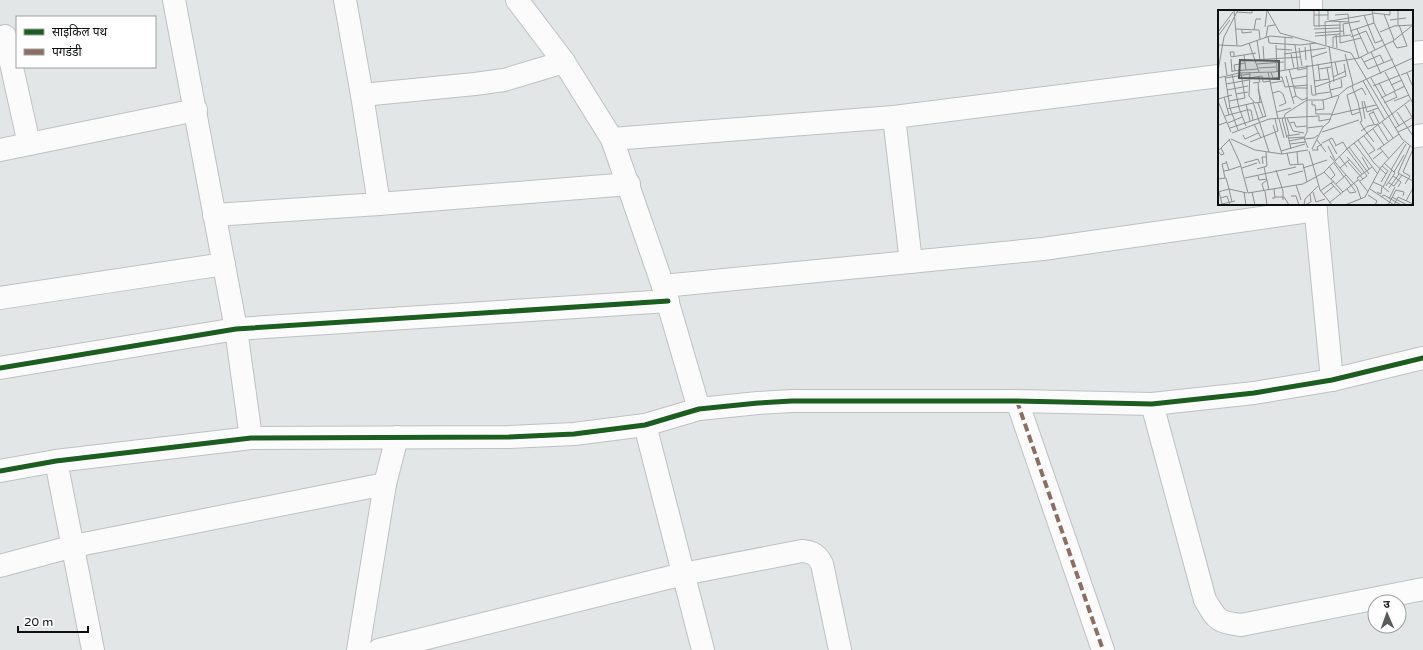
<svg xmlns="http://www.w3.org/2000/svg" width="1423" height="650" font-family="'Varela Round','Noto Sans Devanagari',sans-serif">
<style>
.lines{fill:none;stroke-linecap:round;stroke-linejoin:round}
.minor-casing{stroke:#bec1c2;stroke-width:24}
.minor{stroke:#fbfbfb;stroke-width:22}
.quiet{stroke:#8d6e63;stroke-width:4;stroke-dasharray:8 4;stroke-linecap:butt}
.cycleway-casing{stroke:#fff;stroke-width:8}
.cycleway{stroke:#1b5e20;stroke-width:5}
.inset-road{fill:none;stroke:#8d9091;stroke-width:1}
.view{fill:#585b5b;fill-opacity:0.15;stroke:#585b5b;stroke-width:2}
.inset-edge{fill:none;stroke:#0d1010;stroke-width:2}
</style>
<rect width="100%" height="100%" fill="#e2e6e7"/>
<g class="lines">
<g class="minor-casing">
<g id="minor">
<polyline points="174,0 236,329 251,438"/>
<polyline points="345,0 362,95 379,204"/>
<polyline points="517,0 564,62 612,139 663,286 699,409"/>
<polyline points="1311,11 1311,0"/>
<polyline points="5,36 29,144"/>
<polyline points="1412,53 1423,52"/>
<polyline points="362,95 475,84 504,80 564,62"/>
<polyline points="894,117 911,262"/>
<polyline points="1412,137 1423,135"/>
<polyline points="612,139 894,117 1219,76"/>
<polyline points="0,150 196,110"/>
<polyline points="1315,204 1332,380"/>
<polyline points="214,215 379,204 629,184"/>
<polyline points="663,286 1043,249 1316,210"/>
<polyline points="0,298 224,264"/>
<polyline points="0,368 236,329 668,301"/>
<polyline points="1017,401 1103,650"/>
<path d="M1152,404L1205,600C1217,620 1217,622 1241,625L1423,589"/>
<polyline points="645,425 703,650"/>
<polyline points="56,461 93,650"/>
<polyline points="0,471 56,461 251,438 509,437 574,434 645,425 699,409 758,403 792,401 1017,401 1152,404 1254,393 1332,380 1423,358"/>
<polyline points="0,566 74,546 385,484"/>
<polyline points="358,650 385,484 397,437"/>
<path d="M379,650L683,574L802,551C813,552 817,555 822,564L840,650"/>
</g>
</g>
<use href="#minor" class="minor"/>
<polyline class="quiet" points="1017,401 1103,650"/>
<g class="cycleway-casing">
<g id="cycleway">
<polyline points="0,368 236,329 668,301"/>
<polyline points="0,471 56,461 251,438 509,437 574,434 645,425 699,409 758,403 792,401 1017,401 1152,404 1254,393 1332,380 1423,358"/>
</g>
</g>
<use href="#cycleway" class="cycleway"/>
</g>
<g transform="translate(1218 10)">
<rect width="195" height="195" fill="#e2e6e7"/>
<path class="inset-road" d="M16,0L19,35M49,0L62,23L133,43L184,129L195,138M96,0V16L122,15M101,0V17M105,0L110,1V10M154,0L156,13L195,94M180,0V15M19,2L34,3V0M155,3L172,5V0M166,4L176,30M96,5H110M117,5L130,4L131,13M146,5L157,33L165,30M172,10L188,8M111,11L131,12M122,11V33L143,28M131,13L141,48M125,14L142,11M125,14L126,26M47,17L49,1M18,19L41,20L42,29M24,19V23L34,22M96,19L122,18M139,19L150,43M36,20L38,9H43M132,21L156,13M148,21L157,40M0,22L15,2M162,22L176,16L195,15M97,23L126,21M118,25L119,38M0,26L12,10M50,26L51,33L82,35L98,33M97,26L122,24M48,27L50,16L57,15M67,27V60M133,27L148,21M39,30L42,50M175,31L179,38L189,36L181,15M31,33L41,62M92,34L98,85H94L93,75M0,35L23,36L52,26L75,28M58,35L59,62M77,35L80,57M108,35L107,12L154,4M45,36L46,50M111,36L116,72M87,37L88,50M115,37V27L133,25M81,38L84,56M58,39L74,40M153,42L163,64M66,44L108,38M73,44L76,58M127,44L135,75M26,45L28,60M16,47V42H12L13,47L38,43M94,47L109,42M143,47L150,59L175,49M13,49L14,62M36,50L83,47M7,52L9,65M117,52L120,65M146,52L162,45L166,53M39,54L66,52M100,54L102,70M89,55V122L86,128L90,138M79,57L80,60L89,58M40,58L58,57M109,58L112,74M71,59L78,86L74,88M101,59L113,57M0,61L6,27L20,0M14,61L40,59M17,61L16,55L27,53M32,62L31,86L37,93L44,92M50,62L60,109M53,62L55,68L64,67M167,62L177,81M189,63L195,77M14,64L21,98L28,116M183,65L195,60M7,66L12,98L20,120M68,66L76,94M64,67L67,77L90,75M115,67L128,61M0,68L21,63L56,62L141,48L175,31L195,15M7,68L32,64M31,68L44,66L45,72L53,71M153,68L181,116M73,69L89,66M96,71L111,69M145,71L167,110M35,73L42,72L40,66M40,73L42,93M53,73L65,71M161,73L168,86M8,74L31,70M111,74L114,88M173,75L184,70M77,76V78H90M134,76L140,92L144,111L142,112L146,119M155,76L182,65M97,77L128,66L126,54M40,79L48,107M9,80L30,76M112,80L124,77L123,69M136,82L129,85L134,105L142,102M136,82L144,78L148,85M55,83L61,81L65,84L68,93L61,96M18,84L30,82M98,84L112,82M78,86L84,90L90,88M6,87L11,105M163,88L187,76M0,89L14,85M0,91L13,122M11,91L27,88L23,63M94,91V95H97L98,104H114M144,91L147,109M146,91L149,102L160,98M176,91L191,85M35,92L51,142M40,93L45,107M166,93L179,87L176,81M28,94L32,111M187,95L194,107M9,99L35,93M29,100H33L35,110M97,100L106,99L105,90M155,101L161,113M59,102L73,98M156,102L151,104L156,114M179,102L195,126M114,105L158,95M7,106L29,100M101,106V111L113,109M64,108L69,128M66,108L101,106M67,108L71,125M69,108L75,121L86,123M61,109L66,128M0,111L1,115L9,112M164,112L175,128M10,113L24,107M72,113L76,112L78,117L89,116M36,114L43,128M55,115L64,144M160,115L170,131M12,118L48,106M89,118L105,116M177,118L195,107M146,119L156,132M155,119L166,135M143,121L150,116L160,114M104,122L141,110M180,122L195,115M14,123L51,109L66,108L67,104L89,90H105L121,85L129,78L195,48M25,125L27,129L40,123M68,126L82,124M70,126L73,139M146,126L157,140L151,144M71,128L86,127M11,129L22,153L30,183L85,174L105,163L131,137L192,90M13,129L37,140L64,144L90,140M86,129L96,128L100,125M99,130L108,142M111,130L119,144M140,130L156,153L168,164M71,131L86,128M32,132L60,121L57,109M104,133L114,128L118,135M136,133L159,163M72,134L87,132M110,136L117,150M117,136L125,132L129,139M192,136L180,163L195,171M131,137L151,164M162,138L171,149M94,139L105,117L111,112L121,86M129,139L149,166L142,171M94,140H100L99,137L104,134M159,140L181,124M0,141L12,129M0,141L3,145L6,144L3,138M63,141L87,134M91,141L102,180L114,195M79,142L80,154M69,143L72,155L85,154L89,172M112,146L128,165L118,174M121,146L129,157M129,147L144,164M144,147L151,159M155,149L165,141M129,151L145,169M26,153L40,149L42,154M116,153L126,167M166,153L177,163L168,176M45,154L44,147H49M111,156L117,165L113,169M46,157L51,180M24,158L39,153M85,158L109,150M122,158L131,150M39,159L49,156L48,142M11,160L23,156M58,160L65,181V190M173,160L188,134M6,161L11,160L8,151M106,162L125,182M176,162L186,145M185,162L195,139M185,162L192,166L187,174M70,165L85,161M128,165L139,177L143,189M40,166L41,170L49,169M175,166L183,172L180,177M127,167L138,182L132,183L129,179M7,168L4,154L8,153M27,168L78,157M0,169L8,168L11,179L29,183M155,172L164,176L163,184L159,182M163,172L170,161L164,156M113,173L123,184M171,173L176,176L184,165M78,175L83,190M171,178L181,164M152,179L176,195M46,181L44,174L49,170M47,181L49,195M102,181L116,171M0,182L11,179L14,192M1,182L4,194L17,191M26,182L28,195M34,182L37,195M95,182L98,192L107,189M150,182L139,168L154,157M171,182L165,177L174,160M105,185L116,176M150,185L159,191L157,195M73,186H78L81,195M57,187H66L71,195M163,187L166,185L183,195M174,187L189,195M3,188L9,186L12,195M54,188H57L56,179M171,189L177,177M188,191L195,178M111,193L140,170M86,195L87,189L100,176M87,195L93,192L92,184M127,195L147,187L163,157L186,132M170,195L178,180L186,182L185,186M176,195L180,187L195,194"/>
<path class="view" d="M22,50L61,51V69L21,68Z"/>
<rect width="195" height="195" class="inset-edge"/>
</g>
<rect x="16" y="16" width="140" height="52" fill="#ffffff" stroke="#9e9f9f"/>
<rect x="24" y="29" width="20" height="6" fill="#1b5e20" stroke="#9e9f9f"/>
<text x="52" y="36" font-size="12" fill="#0d1010">साइकिल पथ</text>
<rect x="24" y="49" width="20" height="6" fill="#8d6e63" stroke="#9e9f9f"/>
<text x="52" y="56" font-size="12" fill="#0d1010">पगडंडी</text>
<g transform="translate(1387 614) rotate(358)"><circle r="19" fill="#ffffff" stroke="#9e9f9f"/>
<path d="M0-3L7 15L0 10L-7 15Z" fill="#585b5b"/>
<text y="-6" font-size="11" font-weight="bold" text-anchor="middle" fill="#0d1010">उ</text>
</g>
<path d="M18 626v6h70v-6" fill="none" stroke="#0d1010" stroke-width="2"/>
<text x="24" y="626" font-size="12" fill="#0d1010" stroke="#ffffff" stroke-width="3" paint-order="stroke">20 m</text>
</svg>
